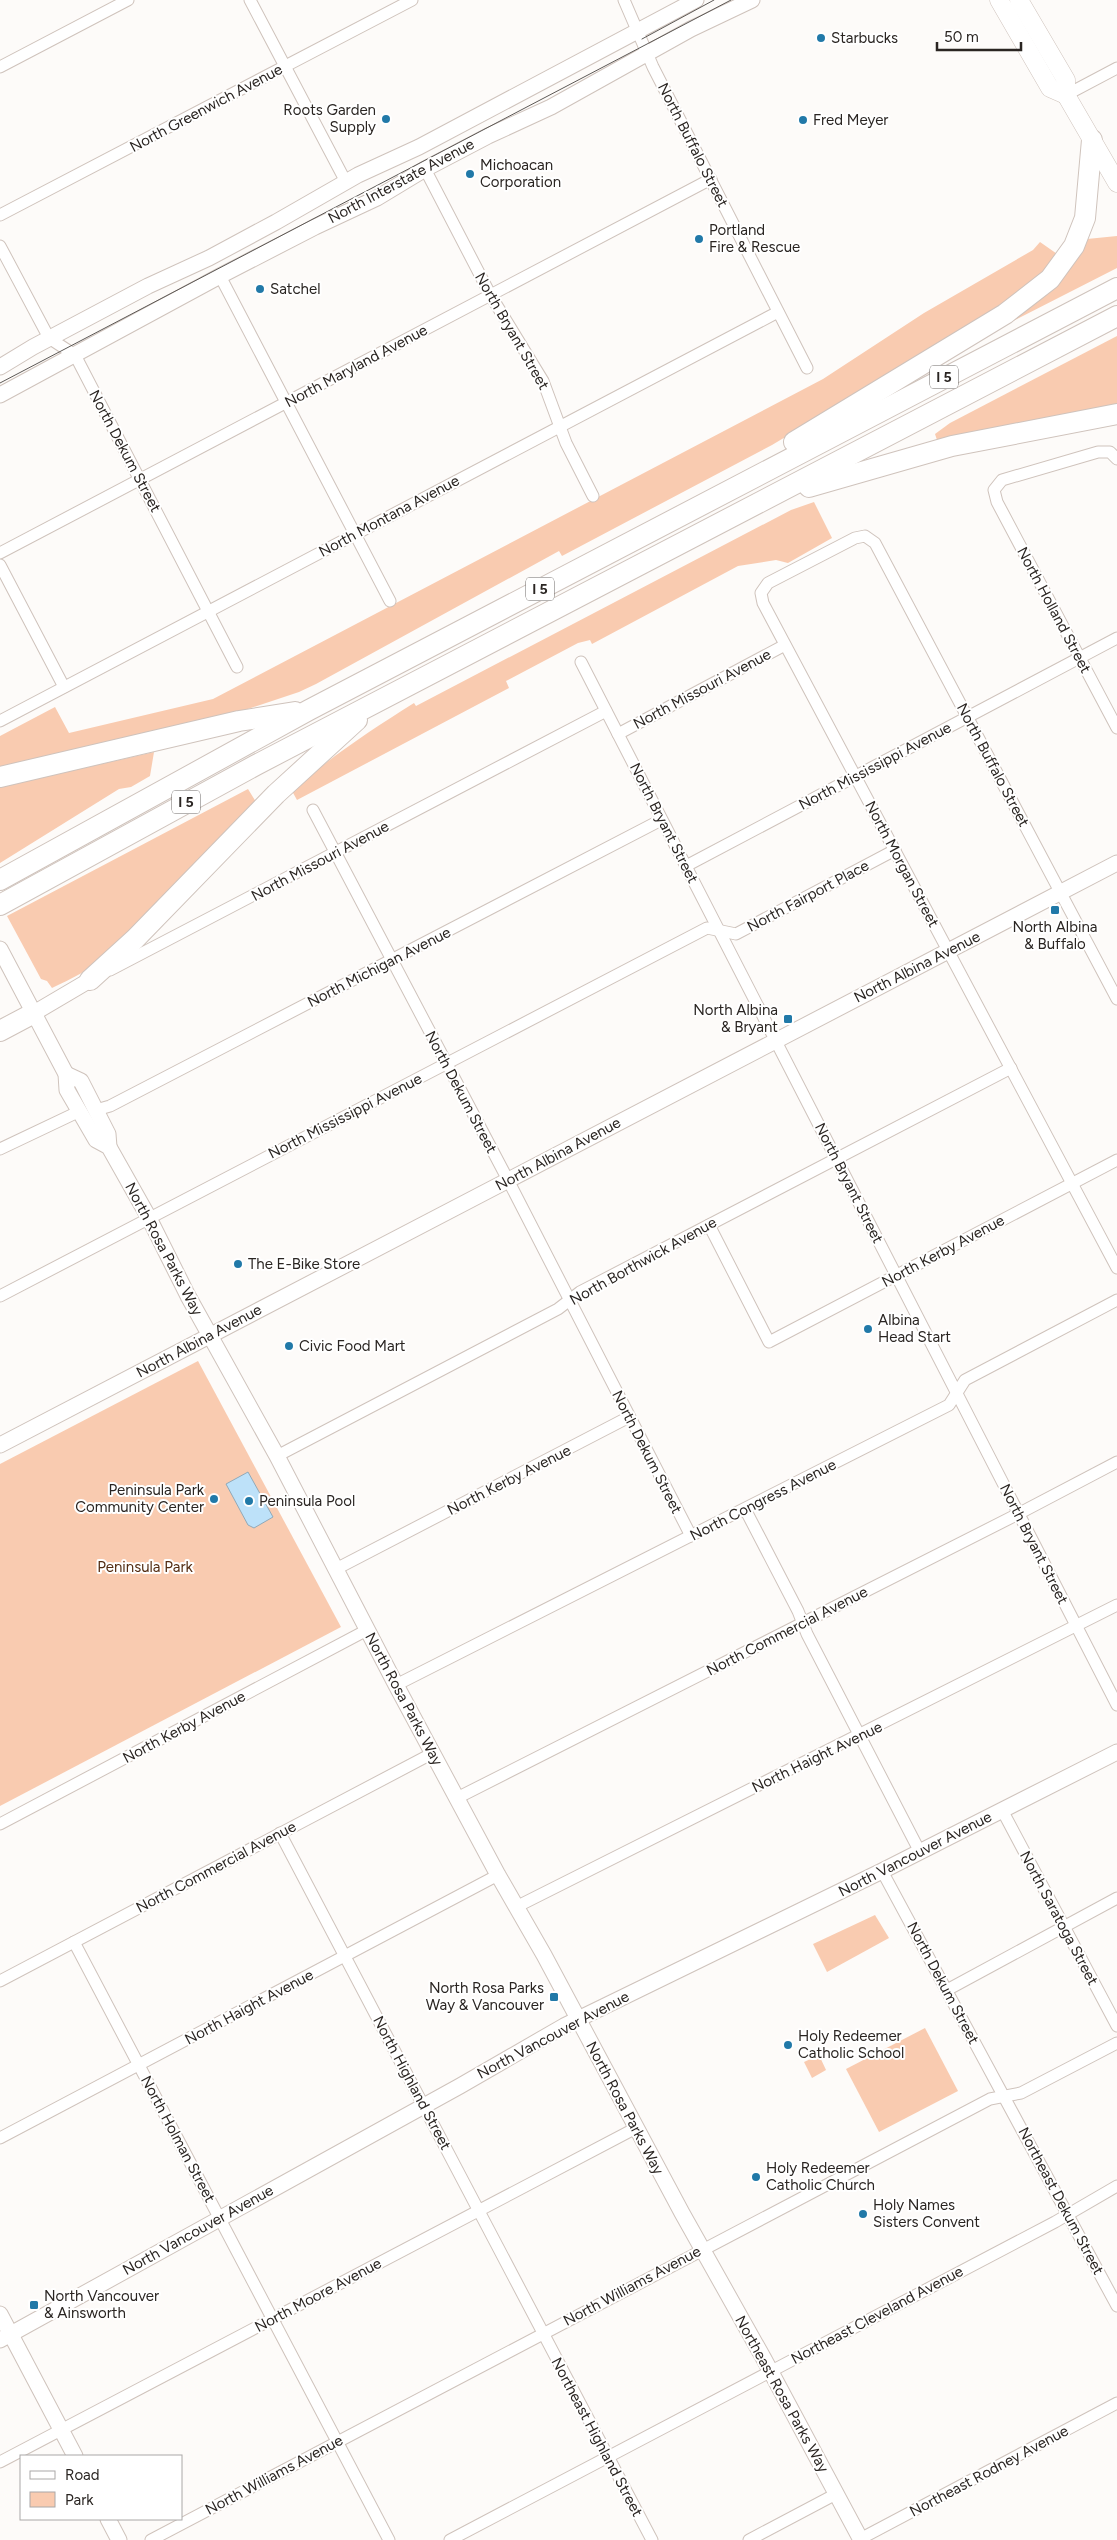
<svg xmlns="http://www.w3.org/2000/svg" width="1117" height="2540" font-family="Figtree,sans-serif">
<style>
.green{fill:#f9cbb0}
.water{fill:#bde1f9;stroke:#91a9b8}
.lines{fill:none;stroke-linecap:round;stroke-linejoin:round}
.street-casing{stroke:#cfc3bc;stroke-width:13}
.secondary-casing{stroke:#cfc3bc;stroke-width:17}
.primary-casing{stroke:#cfc3bc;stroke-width:19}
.highway-casing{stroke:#cfc3bc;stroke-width:22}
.street{stroke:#fff;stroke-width:11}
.secondary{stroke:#fff;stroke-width:15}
.primary{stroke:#fff;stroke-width:18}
.highway{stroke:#fff;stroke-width:20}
.tram{stroke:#5c5855;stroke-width:1}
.poi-dot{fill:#2179a8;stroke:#fff;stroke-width:2}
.labels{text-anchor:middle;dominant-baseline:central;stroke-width:4;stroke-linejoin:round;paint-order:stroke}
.shield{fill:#fff;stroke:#6a6664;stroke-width:1}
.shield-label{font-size:14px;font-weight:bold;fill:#2a2522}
.poi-label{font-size:15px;fill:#2a2522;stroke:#fff;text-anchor:start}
.street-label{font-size:15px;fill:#2a2522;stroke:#fff}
.park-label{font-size:15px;fill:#532c12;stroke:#fff}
</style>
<rect width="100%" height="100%" fill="#fdfbf9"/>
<g class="green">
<path d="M1117,236V268L1011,322L1009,319C1044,298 1070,276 1087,239Z"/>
<polygon points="1040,242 1060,256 1023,292 837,406 772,445 562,556 559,551 316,684 299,692 230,715 0,768 0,736 55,707 69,733 213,699 823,379 924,313 1033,250"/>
<polygon points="1117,336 1117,407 937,440 935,434 950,423"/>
<path d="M814,502L832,538L788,563L776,560L738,566L592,644L590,640L578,643L506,681L509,688L297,800L292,791C330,757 371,730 414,703L416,706L791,510Z"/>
<polygon points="154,752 150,776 131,787 119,789 0,863 0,787"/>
<path d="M248,789L256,802C202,858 151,921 89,968C78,976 64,982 52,988L47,981L41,979L7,916Z"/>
<polygon points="198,1361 341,1627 0,1806 0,1464"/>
<polygon points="875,1915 889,1938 827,1972 813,1944"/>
<polygon points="925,2028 958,2091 879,2132 846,2069"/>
<polygon points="819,2055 826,2070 812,2078 804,2062"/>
</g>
<polygon class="water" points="248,1472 273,1517 254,1528 248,1525 226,1484"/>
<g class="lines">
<g class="street-casing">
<g id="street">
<polyline points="250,0 346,182"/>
<polyline points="624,0 653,67 807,368"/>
<polyline points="0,67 128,0"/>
<polyline points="1066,95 1117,68"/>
<polyline points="425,169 491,296 543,381 566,443 593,496"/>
<polyline points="0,215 412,0"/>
<polyline points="0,246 49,338 75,355 237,667"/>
<polyline points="220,276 390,601"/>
<polyline points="1117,459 1110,452 1098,452 1002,480 994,490 997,502 1117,728"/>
<polyline points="0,553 711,179"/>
<polyline points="0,565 64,687"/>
<polyline points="581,662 1117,1705"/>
<polyline points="0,721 778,312"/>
<polyline points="618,734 785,645"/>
<polyline points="313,810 508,1180 691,1536"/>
<polyline points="686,866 1117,638"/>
<polyline points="110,970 606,711"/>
<polyline points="1117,999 875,543 865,536 855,538 768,583 761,593 763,603 1117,1268"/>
<polyline points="96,1110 110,1106 661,820"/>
<polyline points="0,1149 80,1111"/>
<polyline points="709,1225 769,1342 1117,1160"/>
<polyline points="0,1296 707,928 736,934 895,850"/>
<polyline points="277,1456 558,1309 580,1292 1011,1068"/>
<polyline points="745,1509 798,1611 807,1634 920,1852"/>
<polyline points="336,1569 629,1417"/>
<polyline points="396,1685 949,1405 965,1380 1117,1300"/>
<polyline points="457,1798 1018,1514 1117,1462"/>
<polyline points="1002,1810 1117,2026"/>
<polyline points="0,1824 367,1630"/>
<polyline points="280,1833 652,2540"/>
<polyline points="882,1871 1117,2306"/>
<polyline points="516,1907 1117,1605"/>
<polyline points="74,1942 389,2540"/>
<polyline points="0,1981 433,1753"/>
<polyline points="947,1990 1117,1898"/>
<polyline points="0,2138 498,1875"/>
<polyline points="0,2462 636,2128"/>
<polyline points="860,2539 1117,2403"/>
<polyline points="151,2540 990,2099 1021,2093 1117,2043"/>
<polyline points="450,2540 1055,2222 1117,2186"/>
<polyline points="749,2540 836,2494"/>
</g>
</g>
<g class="secondary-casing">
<g id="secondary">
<polyline points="0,367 33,347 148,286 209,258 276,222 358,175 419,147 696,0"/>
<polyline points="0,395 220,276 315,227 377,198 425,169 488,136 551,107 691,29 752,0"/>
<polyline points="0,949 66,1074 67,1090 96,1140 109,1147 149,1218 188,1296 277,1456 396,1685 498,1875 544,1955 682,2213 764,2359 861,2540"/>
<polyline points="34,1013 90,980"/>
<polyline points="66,1074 81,1081 108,1134 109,1147"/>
<polyline points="0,1445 1117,863"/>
<polyline points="0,2314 75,2456"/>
<polyline points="0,2340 460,2086 564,2026 882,1871 1117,1752"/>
<polyline points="108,2519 119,2540"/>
</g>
</g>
<g class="primary-casing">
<g id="primary">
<polyline points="999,0 1050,88 1066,95"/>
<polyline points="1019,0 1066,80 1066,95 1117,183"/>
</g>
</g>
<g class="highway-casing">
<g id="highway">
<polyline points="794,442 1005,314 1050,279 1074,246 1085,218 1092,140"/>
<polyline points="809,487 952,446 1117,414"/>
<polyline points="0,777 239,721 295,712"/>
<polyline points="0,880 309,710 1117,288"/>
<polyline points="0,905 256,765 1117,316"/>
<polyline points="90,980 135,939 276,794 357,720"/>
<polyline points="0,1031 34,1013"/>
</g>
</g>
<use href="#street" class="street"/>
<use href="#secondary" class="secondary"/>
<use href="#primary" class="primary"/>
<use href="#highway" class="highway"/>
<g class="tram">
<polyline points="642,39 714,0"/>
<polyline points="0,383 731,0"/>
</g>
</g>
<g class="poi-dot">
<circle cx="821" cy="38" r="5"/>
<circle cx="386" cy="119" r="5"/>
<circle cx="803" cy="120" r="5"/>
<circle cx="470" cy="174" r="5"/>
<circle cx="699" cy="239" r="5"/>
<circle cx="260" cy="289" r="5"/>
<rect x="1050" y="905" width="10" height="10" rx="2.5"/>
<rect x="783" y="1014" width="10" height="10" rx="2.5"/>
<circle cx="238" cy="1264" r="5"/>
<circle cx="868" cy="1329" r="5"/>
<circle cx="289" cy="1346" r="5"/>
<circle cx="214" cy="1499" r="5"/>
<circle cx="249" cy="1501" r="5"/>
<rect x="549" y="1992" width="10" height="10" rx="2.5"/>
<circle cx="788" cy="2045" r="5"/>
<circle cx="756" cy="2177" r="5"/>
<circle cx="863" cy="2214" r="5"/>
<rect x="29" y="2300" width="10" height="10" rx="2.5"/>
</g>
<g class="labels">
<g class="shield">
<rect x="930" y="365.5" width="28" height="23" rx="4"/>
<rect x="526" y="577.5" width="28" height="23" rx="4"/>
<rect x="172" y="790.5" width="28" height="23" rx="4"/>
</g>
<g class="shield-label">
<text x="944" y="377">I 5</text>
<text x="540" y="589">I 5</text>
<text x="186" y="802">I 5</text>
</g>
<g class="poi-label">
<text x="831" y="38">Starbucks</text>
<text x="376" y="110" text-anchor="end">Roots Garden<tspan x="376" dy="17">Supply</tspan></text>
<text x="813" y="120">Fred Meyer</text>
<text x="480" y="165">Michoacan<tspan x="480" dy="17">Corporation</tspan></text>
<text x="709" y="230">Portland<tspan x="709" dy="17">Fire &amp; Rescue</tspan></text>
<text x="270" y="289">Satchel</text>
<text x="1055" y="927" text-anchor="middle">North Albina<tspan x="1055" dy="17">&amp; Buffalo</tspan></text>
<text x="778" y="1010" text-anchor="end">North Albina<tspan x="778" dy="17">&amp; Bryant</tspan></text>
<text x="248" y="1264">The E-Bike Store</text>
<text x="878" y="1320">Albina<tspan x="878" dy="17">Head Start</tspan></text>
<text x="299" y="1346">Civic Food Mart</text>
<text x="204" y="1490" text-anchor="end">Peninsula Park<tspan x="204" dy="17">Community Center</tspan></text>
<text x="259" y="1501">Peninsula Pool</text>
<text x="544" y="1988" text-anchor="end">North Rosa Parks<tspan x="544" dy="17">Way &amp; Vancouver</tspan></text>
<text x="798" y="2036">Holy Redeemer<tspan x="798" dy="17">Catholic School</tspan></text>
<text x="766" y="2168">Holy Redeemer<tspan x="766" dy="17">Catholic Church</tspan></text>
<text x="873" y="2205">Holy Names<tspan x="873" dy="17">Sisters Convent</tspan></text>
<text x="44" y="2296">North Vancouver<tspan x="44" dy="17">&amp; Ainsworth</tspan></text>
</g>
<g class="street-label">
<text transform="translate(206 108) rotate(-28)">North Greenwich Avenue</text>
<text transform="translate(693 145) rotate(63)">North Buffalo Street</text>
<text transform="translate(401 181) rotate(-28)">North Interstate Avenue</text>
<text transform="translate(512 331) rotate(60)">North Bryant Street</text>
<text transform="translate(356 366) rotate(-28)">North Maryland Avenue</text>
<text transform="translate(125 451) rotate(62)">North Dekum Street</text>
<text transform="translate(389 516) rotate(-28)">North Montana Avenue</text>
<text transform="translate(1054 610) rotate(62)">North Holland Street</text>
<text transform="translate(702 689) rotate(-28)">North Missouri Avenue</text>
<text transform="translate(993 765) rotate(62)">North Buffalo Street</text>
<text transform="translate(875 766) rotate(-28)">North Mississippi Avenue</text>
<text transform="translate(664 823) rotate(63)">North Bryant Street</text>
<text transform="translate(320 861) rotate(-28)">North Missouri Avenue</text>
<text transform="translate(902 864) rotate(62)">North Morgan Street</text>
<text transform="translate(808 896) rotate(-28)">North Fairport Place</text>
<text transform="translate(379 967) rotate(-27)">North Michigan Avenue</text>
<text transform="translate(917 967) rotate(-27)">North Albina Avenue</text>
<text transform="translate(461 1092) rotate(62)">North Dekum Street</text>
<text transform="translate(345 1116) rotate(-27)">North Mississippi Avenue</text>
<text transform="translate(558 1154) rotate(-28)">North Albina Avenue</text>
<text transform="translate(849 1183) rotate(63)">North Bryant Street</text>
<text transform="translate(164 1249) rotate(62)">North Rosa Parks Way</text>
<text transform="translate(943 1251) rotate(-28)">North Kerby Avenue</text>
<text transform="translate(643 1261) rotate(-29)">North Borthwick Avenue</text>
<text transform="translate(199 1341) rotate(-28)">North Albina Avenue</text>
<text transform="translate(647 1452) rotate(63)">North Dekum Street</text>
<text transform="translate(509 1480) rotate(-27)">North Kerby Avenue</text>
<text transform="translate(763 1500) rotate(-27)">North Congress Avenue</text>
<text transform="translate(1034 1544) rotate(63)">North Bryant Street</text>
<text transform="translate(787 1631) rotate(-27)">North Commercial Avenue</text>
<text transform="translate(404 1699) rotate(62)">North Rosa Parks Way</text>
<text transform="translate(184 1727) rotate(-28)">North Kerby Avenue</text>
<text transform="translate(817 1757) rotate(-26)">North Haight Avenue</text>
<text transform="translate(915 1854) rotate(-27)">North Vancouver Avenue</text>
<text transform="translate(216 1867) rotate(-28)">North Commercial Avenue</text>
<text transform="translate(1059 1918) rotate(62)">North Saratoga Street</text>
<text transform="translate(943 1983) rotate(62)">North Dekum Street</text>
<text transform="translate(249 2007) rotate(-28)">North Haight Avenue</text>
<text transform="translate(553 2035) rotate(-28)">North Vancouver Avenue</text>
<text transform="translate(412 2083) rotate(62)">North Highland Street</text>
<text transform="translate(625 2108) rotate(62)">North Rosa Parks Way</text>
<text transform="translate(178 2139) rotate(62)">North Holman Street</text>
<text transform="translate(1061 2201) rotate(62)">Northeast Dekum Street</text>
<text transform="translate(198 2230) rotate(-29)">North Vancouver Avenue</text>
<text transform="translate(632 2286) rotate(-28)">North Williams Avenue</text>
<text transform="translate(318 2295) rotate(-28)">North Moore Avenue</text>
<text transform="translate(877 2315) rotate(-28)">Northeast Cleveland Avenue</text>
<text transform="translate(782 2394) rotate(61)">Northeast Rosa Parks Way</text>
<text transform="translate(597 2437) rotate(62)">Northeast Highland Street</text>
<text transform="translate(989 2471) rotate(-28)">Northeast Rodney Avenue</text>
<text transform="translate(274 2475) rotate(-28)">North Williams Avenue</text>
</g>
<g class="park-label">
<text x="145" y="1567">Peninsula Park</text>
</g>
</g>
<rect x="20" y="2455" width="162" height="65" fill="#ffffff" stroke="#aaa8a7"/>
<rect x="30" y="2471" width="25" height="8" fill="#ffffff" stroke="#aaa8a7"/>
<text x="65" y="2480" font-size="15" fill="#2a2522">Road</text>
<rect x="30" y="2492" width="25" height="15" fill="#f9cbb0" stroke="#aaa8a7"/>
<text x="65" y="2505" font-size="15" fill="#2a2522">Park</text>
<path d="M937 42v8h84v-8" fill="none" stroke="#2a2522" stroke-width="2.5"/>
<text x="944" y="42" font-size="15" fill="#2a2522" stroke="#ffffff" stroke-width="4" paint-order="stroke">50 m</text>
</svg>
